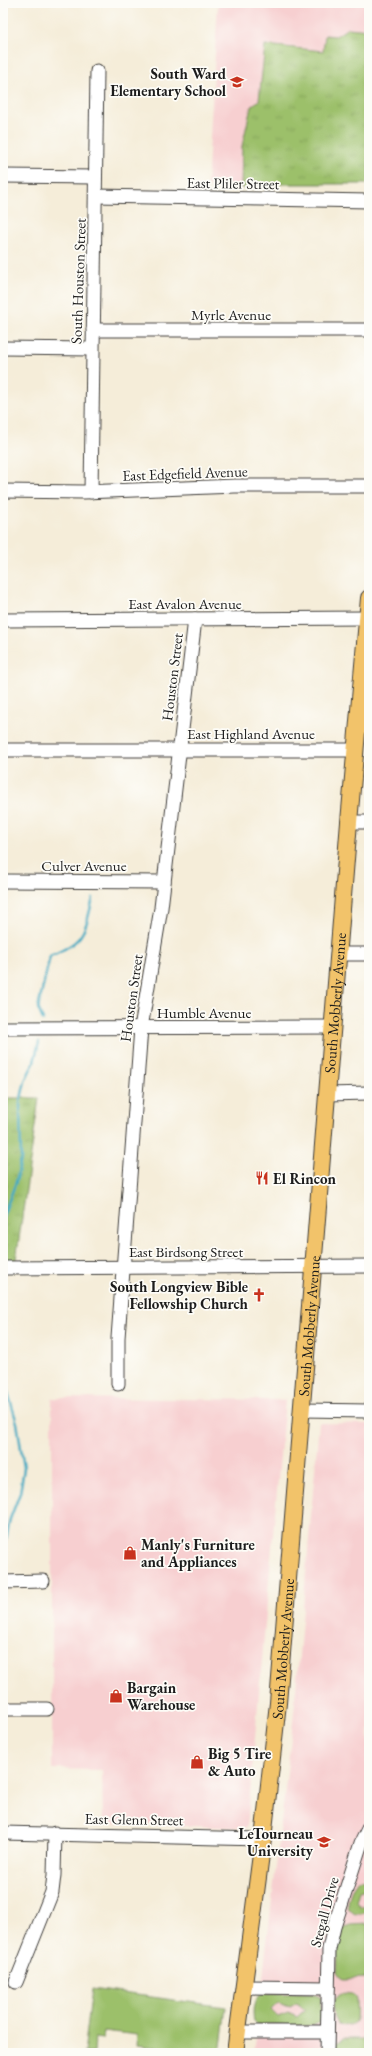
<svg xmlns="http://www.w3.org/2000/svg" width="372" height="2056" font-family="'EB Garamond',serif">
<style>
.built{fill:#f7cfd0}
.grass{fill:#9cc06a;stroke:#5c6e43;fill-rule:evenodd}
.park{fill:url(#park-tufts);stroke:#5c6e43}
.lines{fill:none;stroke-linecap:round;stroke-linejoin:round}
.stream{stroke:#43abc3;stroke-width:2.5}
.minor-casing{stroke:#3d3b38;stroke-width:15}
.major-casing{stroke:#3d3b38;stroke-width:18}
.minor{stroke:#fff;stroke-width:13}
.major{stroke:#f2c36a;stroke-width:16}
.labels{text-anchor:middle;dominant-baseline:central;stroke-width:3.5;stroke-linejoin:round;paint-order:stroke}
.poi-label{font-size:15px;font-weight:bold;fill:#1c1c1c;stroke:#fdfcf7;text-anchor:start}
.street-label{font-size:15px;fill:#1c1c1c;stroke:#fdfcf7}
</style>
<defs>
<pattern id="park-tufts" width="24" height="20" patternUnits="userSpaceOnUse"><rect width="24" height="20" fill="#9cc06a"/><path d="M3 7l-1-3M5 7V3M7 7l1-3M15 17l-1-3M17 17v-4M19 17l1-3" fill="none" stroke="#86a45b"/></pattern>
</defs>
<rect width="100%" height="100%" fill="#fdfcf7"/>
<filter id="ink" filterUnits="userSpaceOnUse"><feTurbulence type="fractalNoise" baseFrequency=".025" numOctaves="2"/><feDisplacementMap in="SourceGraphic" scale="8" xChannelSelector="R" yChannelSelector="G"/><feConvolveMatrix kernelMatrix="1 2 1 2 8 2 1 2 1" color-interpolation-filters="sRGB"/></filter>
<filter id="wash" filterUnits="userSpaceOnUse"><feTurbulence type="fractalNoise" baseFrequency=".012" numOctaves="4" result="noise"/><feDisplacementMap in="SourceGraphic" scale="16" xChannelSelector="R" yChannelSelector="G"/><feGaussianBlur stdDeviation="0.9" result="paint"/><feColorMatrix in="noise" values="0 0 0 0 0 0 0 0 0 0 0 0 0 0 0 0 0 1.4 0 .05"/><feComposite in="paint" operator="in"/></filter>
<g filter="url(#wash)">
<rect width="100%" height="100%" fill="#f5edd9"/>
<g class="built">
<polygon points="218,3 369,3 369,30 348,28 336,36 323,51 265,46 259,100 251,107 242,146 241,188 207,187"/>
<polygon points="52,1398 285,1400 247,1828 103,1823 102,1770 52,1769"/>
<polygon points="319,1423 369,1424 369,2053 254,2053 294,1713"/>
</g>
<g class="grass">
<path d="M360,1879L368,1881L369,1888L359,1891L356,1901L360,1906L369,1908L362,1914H355C352,1912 349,1910 348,1907C347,1899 354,1882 360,1879Z"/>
<polygon points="369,1924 369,1978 342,1979 337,1973 338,1949 342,1930 350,1925"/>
<polygon points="92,1989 226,2007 220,2053 204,2053 136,2045 137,2035 104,2031 103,2039 94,2038 93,2053 84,2053"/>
<path d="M262,1993L316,1994L321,1998L320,2022L313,2026L258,2025L254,2021C252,2013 253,1998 262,1993ZM278,2003L290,2007L297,2003L305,2010L297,2017L288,2013L278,2017L271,2010Z"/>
<path d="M342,1993L352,1994L356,1999C356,2015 361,2029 338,2025C331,2018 331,1996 342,1993Z"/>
<polygon points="343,2039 369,2039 369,2053 333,2053 335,2043"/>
</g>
<g class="park">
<polygon points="348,28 369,30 369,184 256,184 249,188 241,188 242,146 251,107 259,100 265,45 323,51 325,35 336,36"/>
<polygon points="3,1098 39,1098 16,1260 3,1260"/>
</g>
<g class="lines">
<g class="stream">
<path d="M43,1020L38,1008L50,956C85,941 84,934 93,898"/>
<polyline points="3,1216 16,1182 21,1159 20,1103 25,1081 34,1062 39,1042"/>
<polyline points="3,1350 7,1359 8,1393 17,1423 24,1468 20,1493 10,1519 3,1556"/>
</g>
</g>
</g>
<g filter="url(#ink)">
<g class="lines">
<g class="minor-casing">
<g id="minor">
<polyline points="3,176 95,177"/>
<polyline points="96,196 369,201"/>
<polyline points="93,330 369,330"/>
<polyline points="3,348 92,349"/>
<polyline points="3,491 84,492 235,486 369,486"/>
<path d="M91,492C92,352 95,212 97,71"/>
<polyline points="3,620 367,618"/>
<polyline points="3,750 355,750"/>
<polyline points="349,822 369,822"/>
<polyline points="3,881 164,882"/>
<polyline points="338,954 369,954"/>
<polyline points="3,1028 333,1027"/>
<polyline points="327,1094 369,1093"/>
<polyline points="3,1268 369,1266"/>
<polyline points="118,1384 118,1338 141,1028 161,908 195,619"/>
<polyline points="303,1410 369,1411"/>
<polyline points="3,1582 43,1581"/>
<polyline points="3,1709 47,1709"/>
<polyline points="3,1833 263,1839"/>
<polyline points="16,1982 52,1892 54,1875 55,1833"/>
<polyline points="244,1987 328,1988"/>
<polyline points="238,2032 327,2032"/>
<polyline points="327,2053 329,1949 334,1927 361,1843 369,1827"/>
</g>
</g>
<g class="major-casing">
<g id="major">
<path id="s1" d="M235,2053L263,1839L278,1703L349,822L369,598"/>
</g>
</g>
<use href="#minor" class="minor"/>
<use href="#major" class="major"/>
</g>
</g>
<defs>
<g id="school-bare" transform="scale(1.08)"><path d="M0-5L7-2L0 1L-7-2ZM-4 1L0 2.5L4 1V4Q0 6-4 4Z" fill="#c8321e" stroke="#fdfcf7" stroke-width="2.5" paint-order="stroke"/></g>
<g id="restaurant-bare" transform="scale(1.08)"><path d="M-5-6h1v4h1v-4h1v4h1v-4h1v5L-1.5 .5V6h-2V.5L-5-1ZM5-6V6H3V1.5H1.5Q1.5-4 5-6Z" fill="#c8321e" stroke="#fdfcf7" stroke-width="2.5" paint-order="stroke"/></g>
<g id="church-bare" transform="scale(1.08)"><path d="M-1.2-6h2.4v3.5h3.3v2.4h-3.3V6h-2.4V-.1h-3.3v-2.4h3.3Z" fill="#c8321e" stroke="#fdfcf7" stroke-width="2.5" paint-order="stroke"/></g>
<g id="shop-bare" transform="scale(1.08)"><path d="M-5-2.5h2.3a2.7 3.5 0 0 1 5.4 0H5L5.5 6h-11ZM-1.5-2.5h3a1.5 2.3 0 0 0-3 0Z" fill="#c8321e" stroke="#fdfcf7" stroke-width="2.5" paint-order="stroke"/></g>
<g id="university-bare" transform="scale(1.08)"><path d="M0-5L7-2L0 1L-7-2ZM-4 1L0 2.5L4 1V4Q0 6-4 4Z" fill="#c8321e" stroke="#fdfcf7" stroke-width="2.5" paint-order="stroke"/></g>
</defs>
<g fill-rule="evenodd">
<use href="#school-bare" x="237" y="82"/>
<use href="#restaurant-bare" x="262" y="1178"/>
<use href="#church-bare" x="259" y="1295"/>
<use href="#shop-bare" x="130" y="1553"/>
<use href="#shop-bare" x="116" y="1696"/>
<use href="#shop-bare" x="197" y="1762"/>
<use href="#university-bare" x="324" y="1842"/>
</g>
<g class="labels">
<g class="poi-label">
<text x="226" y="73" text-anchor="end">South Ward<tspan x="226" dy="17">Elementary School</tspan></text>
<text x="273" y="1178">El Rincon</text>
<text x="248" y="1286" text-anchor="end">South Longview Bible<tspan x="248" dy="17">Fellowship Church</tspan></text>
<text x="141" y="1544">Manly's Furniture<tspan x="141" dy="17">and Appliances</tspan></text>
<text x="127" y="1687">Bargain<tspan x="127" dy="17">Warehouse</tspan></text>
<text x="208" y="1753">Big 5 Tire<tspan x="208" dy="17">&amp; Auto</tspan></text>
<text x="313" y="1833" text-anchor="end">LeTourneau<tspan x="313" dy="17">University</tspan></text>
</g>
<g class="street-label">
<text transform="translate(233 183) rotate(1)">East Pliler Street</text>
<text transform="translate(78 281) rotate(-88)">South Houston Street</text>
<text x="231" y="314">Myrle Avenue</text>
<text transform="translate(185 473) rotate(-2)">East Edgefield Avenue</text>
<text x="185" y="603">East Avalon Avenue</text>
<text transform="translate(172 677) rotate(-83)">Houston Street</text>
<text x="251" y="733">East Highland Avenue</text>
<text x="84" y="865">Culver Avenue</text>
<text transform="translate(131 998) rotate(-82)">Houston Street</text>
<text stroke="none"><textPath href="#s1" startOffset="1055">South Mobberly Avenue</textPath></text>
<text x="204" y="1012">Humble Avenue</text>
<text x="186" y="1251">East Birdsong Street</text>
<text stroke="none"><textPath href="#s1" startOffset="731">South Mobberly Avenue</textPath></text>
<text stroke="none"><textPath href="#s1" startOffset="407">South Mobberly Avenue</textPath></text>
<text transform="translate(134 1819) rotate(1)">East Glenn Street</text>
<text transform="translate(324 1912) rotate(-75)">Stegall Drive</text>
</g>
</g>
<rect width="372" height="2056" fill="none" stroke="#fdfcf7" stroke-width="16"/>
</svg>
